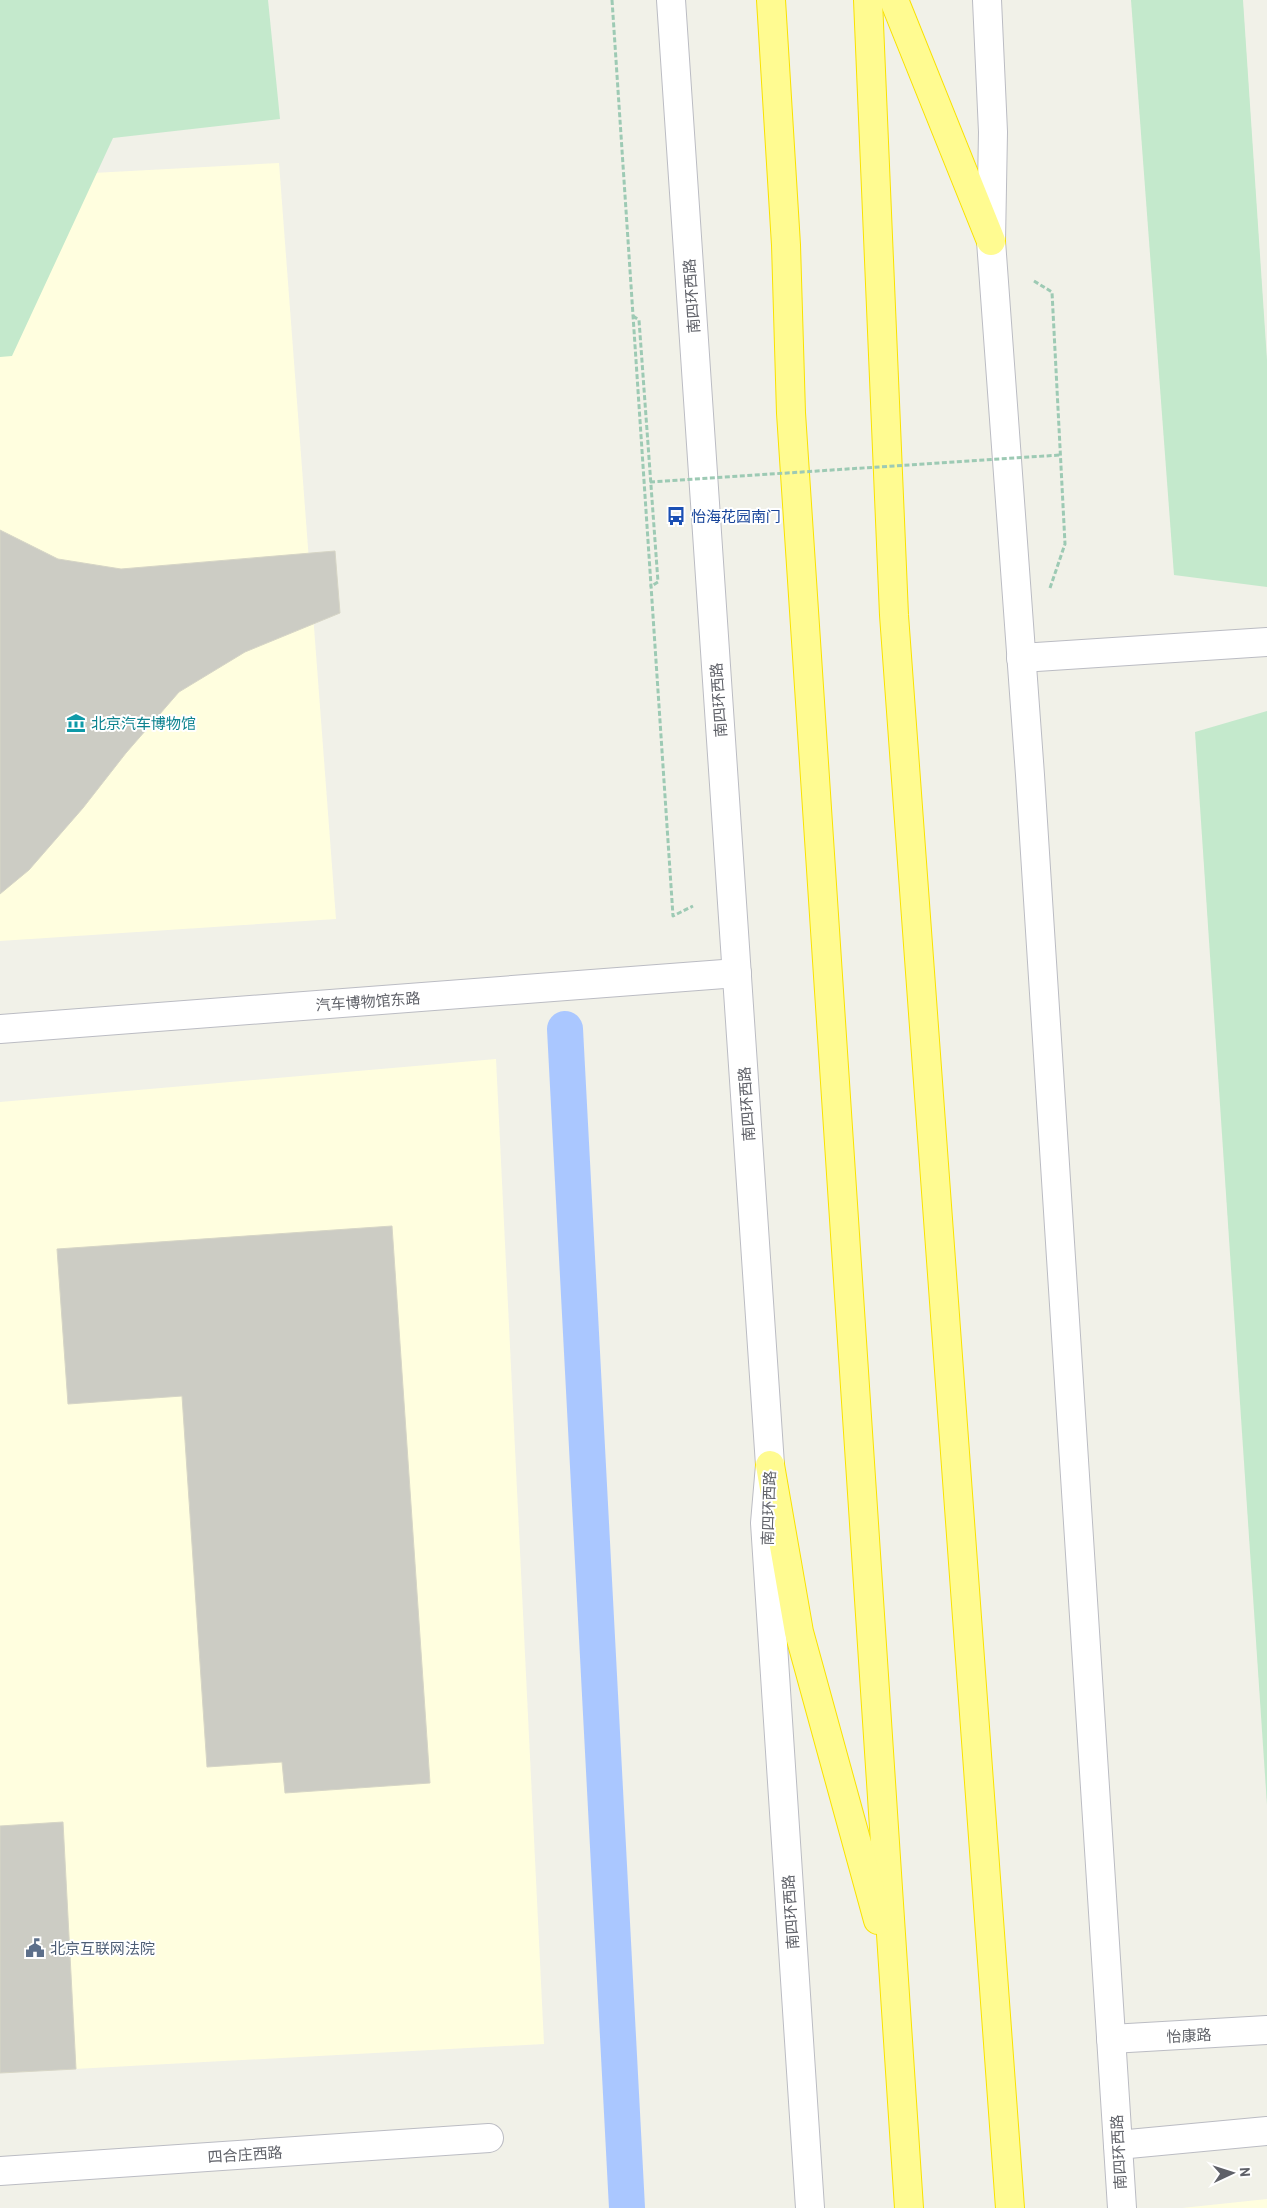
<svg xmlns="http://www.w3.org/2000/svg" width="1267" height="2208" font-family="Barlow,'Noto Sans SC',sans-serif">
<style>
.commercial{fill:#fffedf}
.green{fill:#c4e9cc}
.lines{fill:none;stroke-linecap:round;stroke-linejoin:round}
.canal{stroke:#aac7ff;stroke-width:36}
.building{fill:#ccccc4;stroke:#d6d5c6}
.secondary-casing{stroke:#bbbcc3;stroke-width:30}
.highway-casing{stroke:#f9e200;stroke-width:30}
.path{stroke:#9dcab4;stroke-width:3;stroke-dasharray:5 2.5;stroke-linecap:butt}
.secondary{stroke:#fff;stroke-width:28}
.highway{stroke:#fffb91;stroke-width:28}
.path-bridge{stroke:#9dcab4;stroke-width:3;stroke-dasharray:5 2.5;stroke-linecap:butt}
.labels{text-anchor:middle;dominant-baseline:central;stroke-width:4;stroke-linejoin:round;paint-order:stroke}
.street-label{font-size:15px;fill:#5f6168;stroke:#fff}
.transit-label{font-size:15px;fill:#164399;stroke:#fff;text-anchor:start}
.culture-label{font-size:15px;fill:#0d838f;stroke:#fff;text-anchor:start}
.service-label{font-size:15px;fill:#4e5e75;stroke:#fff;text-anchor:start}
</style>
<rect width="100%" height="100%" fill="#f1f1e8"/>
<g class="commercial">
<polygon points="279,163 336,919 0,941 0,178"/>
<polygon points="496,1059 544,2044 0,2073 0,1102"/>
<polygon points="1267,2199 1267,2208 1182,2208"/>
</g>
<g class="green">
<polygon points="0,0 268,0 280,119 113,138 12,356 0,357"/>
<polygon points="1131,0 1243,0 1267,360 1267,587 1174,575"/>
<polygon points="1267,711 1267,1805 1195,732"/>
</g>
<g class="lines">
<polyline class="canal" points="565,1029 627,2208"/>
</g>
<g class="building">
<polygon points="0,530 58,559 121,569 335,551 340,613 245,652 179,692 126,753 83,808 29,870 0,894"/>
<polygon points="392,1226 430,1783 285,1793 282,1762 207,1767 182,1396 68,1404 57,1249"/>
<polygon points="63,1822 76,2069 0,2073 0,1826"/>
</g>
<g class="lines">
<g class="secondary-casing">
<g id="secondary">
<polyline points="671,0 770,1465 765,1523 810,2208"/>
<polyline points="987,0 993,132 991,241 1030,775 1122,2208"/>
<polyline points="1021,658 1267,642"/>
<polyline points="0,1029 737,973"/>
<polyline points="1111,2039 1267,2030"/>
<polyline points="1118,2145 1267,2131"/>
<polyline points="0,2171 489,2138"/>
</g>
</g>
<g class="highway-casing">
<g id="highway">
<polyline points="771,0 786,245 791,413 909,2208"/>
<polyline points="868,0 894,615 1010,2208"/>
<polyline points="894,0 991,241"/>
<polyline points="770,1465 799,1632 878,1920"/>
</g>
</g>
<g class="path">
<polyline points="612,0 673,916 693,906"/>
<polyline points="1034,281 1052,292 1065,544 1050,588"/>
<polyline points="633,316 639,320 658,582 650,587"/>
</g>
<use href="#secondary" class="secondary"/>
<use href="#highway" class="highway"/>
<polyline class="path-bridge" points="650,482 1060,455"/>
</g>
<defs>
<g id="bus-bare" transform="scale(1.5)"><path d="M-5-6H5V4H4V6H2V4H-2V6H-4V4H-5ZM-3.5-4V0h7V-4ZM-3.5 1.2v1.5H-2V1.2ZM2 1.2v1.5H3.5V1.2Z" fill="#1a4fb4" stroke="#fff" stroke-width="2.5" paint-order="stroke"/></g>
<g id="museum-bare" transform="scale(1.5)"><path d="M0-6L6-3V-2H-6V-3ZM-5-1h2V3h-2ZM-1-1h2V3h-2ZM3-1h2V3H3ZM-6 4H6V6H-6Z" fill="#0f9aa8" stroke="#fff" stroke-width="2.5" paint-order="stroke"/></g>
<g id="civic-bare" transform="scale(1.5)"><path d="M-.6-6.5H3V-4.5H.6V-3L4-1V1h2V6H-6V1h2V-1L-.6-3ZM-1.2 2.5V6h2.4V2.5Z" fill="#5c6f8a" stroke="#fff" stroke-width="2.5" paint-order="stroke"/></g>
</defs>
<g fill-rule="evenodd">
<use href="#bus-bare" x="676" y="516"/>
<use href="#museum-bare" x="76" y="723"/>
<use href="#civic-bare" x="35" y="1948"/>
</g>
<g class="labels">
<g class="street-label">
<text transform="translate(691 296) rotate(-94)">南四环西路</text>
<text transform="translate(718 700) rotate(-94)">南四环西路</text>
<text transform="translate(368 1001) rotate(-4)">汽车博物馆东路</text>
<text transform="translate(746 1104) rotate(-94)">南四环西路</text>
<text transform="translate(768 1508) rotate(-88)">南四环西路</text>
<text transform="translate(790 1912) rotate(-94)">南四环西路</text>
<text transform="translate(1189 2035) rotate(-3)">怡康路</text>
<text transform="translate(1118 2152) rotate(-93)">南四环西路</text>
<text transform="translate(245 2154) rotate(-4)">四合庄西路</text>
</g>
<g class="transit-label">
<text x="691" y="516">怡海花园南门</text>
</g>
<g class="culture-label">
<text x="91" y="723">北京汽车博物馆</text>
</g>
<g class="service-label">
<text x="50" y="1948">北京互联网法院</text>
</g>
</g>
<g transform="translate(1232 2173) rotate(86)" stroke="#ffffff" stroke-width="4" paint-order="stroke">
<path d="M0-4L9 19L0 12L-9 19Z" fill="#5f6168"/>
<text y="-8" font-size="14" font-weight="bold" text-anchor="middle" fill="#5f6168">N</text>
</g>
</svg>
